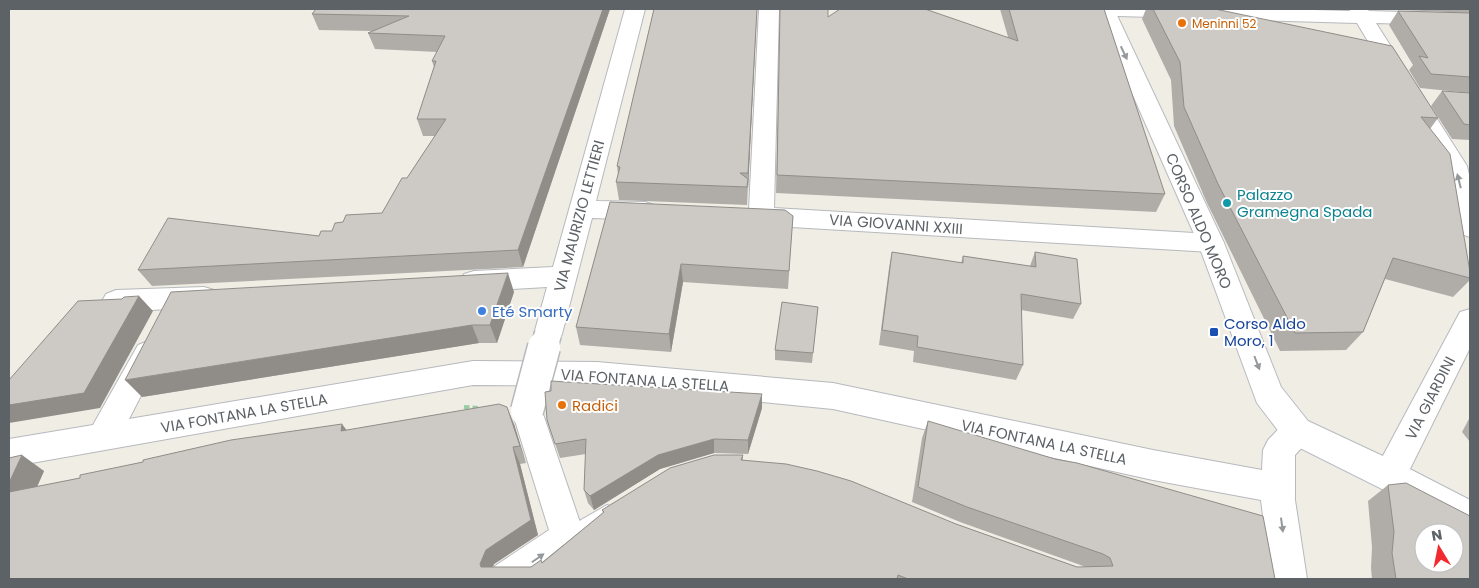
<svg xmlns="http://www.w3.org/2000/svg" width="1479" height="588" font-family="Poppins,sans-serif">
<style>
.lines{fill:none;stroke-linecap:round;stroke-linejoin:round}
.lane-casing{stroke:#b6b9bd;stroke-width:2}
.street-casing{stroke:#b6b9bd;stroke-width:2}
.secondary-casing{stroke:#b7bbc0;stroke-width:2}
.path{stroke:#9bcca4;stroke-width:4;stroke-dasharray:5.5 3;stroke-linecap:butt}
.lane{fill:#fff;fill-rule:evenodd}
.street{fill:#fff;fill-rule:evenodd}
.secondary{fill:#fff;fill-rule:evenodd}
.street-bridge-far1-casing{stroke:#b6b9bd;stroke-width:29;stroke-linecap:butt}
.street-bridge-casing{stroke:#b6b9bd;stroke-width:35;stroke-linecap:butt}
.street-bridge-far1{stroke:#fff;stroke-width:26}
.street-bridge{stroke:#fff;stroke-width:32}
.wall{fill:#b0ada9}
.shaded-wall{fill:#908d89}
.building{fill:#cdc9c4;stroke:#908d89;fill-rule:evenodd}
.oneway{fill:#96999c}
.food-dot{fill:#e8710a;stroke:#fff;stroke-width:2}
.culture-dot{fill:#0f9aa8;stroke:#fff;stroke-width:2}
.shop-dot{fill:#3f7fe0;stroke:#fff;stroke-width:2}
.transit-dot{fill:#1a4fb4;stroke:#fff;stroke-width:2}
.labels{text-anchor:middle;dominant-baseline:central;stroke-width:4;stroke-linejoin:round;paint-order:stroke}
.far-food-label{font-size:12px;fill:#c56008;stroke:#fff;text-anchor:start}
.culture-label{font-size:15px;fill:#0d838f;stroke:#fff;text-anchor:start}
.street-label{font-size:15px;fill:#5d6267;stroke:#fff}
.shop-label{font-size:15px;fill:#366cbe;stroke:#fff;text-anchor:start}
.transit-label{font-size:15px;fill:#164399;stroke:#fff;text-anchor:start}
.food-label{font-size:15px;fill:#c56008;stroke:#fff;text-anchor:start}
</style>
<rect width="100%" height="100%" fill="#f0ede5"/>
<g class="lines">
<g class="lane-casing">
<polygon id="lane" points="607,505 613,507 616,513 613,519 574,543 568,545 562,543 559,537 562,531"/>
</g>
<g class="street-casing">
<g id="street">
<polygon points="625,9 645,9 596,201 645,202 654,205 658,211 654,217 645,220 592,218 562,334 558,342 548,345 538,342 534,334 547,287 474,291 464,288 460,281 464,274 474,271 553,267"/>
<polygon points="759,9 779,9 774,208 1211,234 1220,236 1224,243 1220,250 1211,252 756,225 747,222 743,216 749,209"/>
<polygon points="1074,9 1277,9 1350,11 1349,9 1367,9 1369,11 1470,14 1470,26 1376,23 1467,166 1470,179 1470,237 1461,234 1457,228 1443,166 1357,23 1084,15 1077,13"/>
<polygon points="204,287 214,290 218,297 214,304 204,307 116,312 106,308 102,301 106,294 116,290"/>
<polygon points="1470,309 1470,348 1402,485 1390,490 1378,485 1374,475 1378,465 1460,312"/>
<polygon points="148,341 158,345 163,353 129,419 473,361 597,362 833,383 1153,450 1262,470 1263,450 1268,440 1286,421 1297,417 1308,421 1313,431 1308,441 1295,455 1295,500 1307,579 1271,579 1261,500 1153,480 833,409 597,386 473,385 9,467 9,439 93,425 138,345"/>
<polygon points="527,398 538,402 542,411 585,537 580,549 538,579 490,579 495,566 549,530 512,411 516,402"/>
</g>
</g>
<g class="secondary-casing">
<polygon id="secondary" points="1095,9 1114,9 1224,243 1281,387 1308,421 1402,465 1470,500 1470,533 1286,441 1257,403 1198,243"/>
</g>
<polyline class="path" points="464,407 480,408"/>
<use href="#lane" class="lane"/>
<use href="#street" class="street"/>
<use href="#secondary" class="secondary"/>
<g class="street-bridge-far1-casing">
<polyline id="street-bridge-far1" points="544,348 548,334"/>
</g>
<g class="street-bridge-casing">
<polyline id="street-bridge" points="527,411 544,347"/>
</g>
<use href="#street-bridge-far1" class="street-bridge-far1"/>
<use href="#street-bridge" class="street-bridge"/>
</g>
<g class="wall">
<polygon points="316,9 610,9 523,267 152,286 138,270 319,236 332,231 343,222 382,213 407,178 435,136 423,136 417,119 434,67 432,61 437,52 375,49 368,33 373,31 319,30 312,14"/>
<polygon points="654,9 757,9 747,205 619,200 616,182 618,175 617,166"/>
<polygon points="780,9 828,9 828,17 1008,37 1000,9 1104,9 1165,194 1156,212 776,193"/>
<polygon points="1146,9 1215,9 1438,118 1430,129 1470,272 1470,280 1453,297 1385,279 1363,332 1346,350 1280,351 1207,203 1174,126 1171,80 1142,19"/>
<polygon points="1379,9 1470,9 1470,13"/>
<polygon points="1398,11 1470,13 1470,93 1420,88 1409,70 1413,65 1389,25"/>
<polygon points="1442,91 1470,93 1470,140 1452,139 1431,106"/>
<polygon points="610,202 793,216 788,289 683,282 671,352 580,345 576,327"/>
<polygon points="892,252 961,263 963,256 1030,266 1035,252 1081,304 1073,319 1021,310 1023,365 1016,380 913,362 914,351 879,345 889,268"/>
<polygon points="514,292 497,343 479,343 142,397"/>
<polygon points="818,307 812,363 775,360 775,350"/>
<polygon points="762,408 748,454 714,453 660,469 594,510 588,503 584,490 586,454 560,458 547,420"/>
<polygon points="1470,417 1470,442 1462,432"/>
<polygon points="928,421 1275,579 9,579 9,458 44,471 37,487 80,478 143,462 346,430 514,424 526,463 520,464 538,535 494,564 493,567 531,567 542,562 603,513 602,510 743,455 743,460 956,524 1077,567 1086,567 960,522 912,502 922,438"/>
<polygon points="1388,485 1470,579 1372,579 1371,568 1372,547 1368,501"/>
</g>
<g class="shaded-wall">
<polygon points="603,9 610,9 523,267 518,250"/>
<polygon points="757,9 748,191 748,173"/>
<polygon points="681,264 683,282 671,352 669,334"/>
<polygon points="508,273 514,292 497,343 490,325"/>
<polygon points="139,296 153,311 100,408 9,423 9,405"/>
<polygon points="472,325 479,343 142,397 125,380"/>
<polygon points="762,394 762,408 748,454 748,440"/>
<polygon points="507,407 514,424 526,463 520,446"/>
<polygon points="342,424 354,440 341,431"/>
<polygon points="714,439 714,453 660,469 594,510 590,496 658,455"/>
<polygon points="513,447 520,464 538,535 494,564 488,578 480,564"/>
<polygon points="22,455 44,471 27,509 9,496 9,483"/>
</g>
<g class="building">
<polygon points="316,9 603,9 518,250 138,270 168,218 319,236 321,231 332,231 335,223 343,222 346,215 382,213 402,178 407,178 446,119 417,119 436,61 432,61 445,36 368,33 409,16 312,14"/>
<polygon points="654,9 757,9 748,173 740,173 748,179 747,187 616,182 620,167 617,166"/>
<polygon points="780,9 828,9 828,17 840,9 925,9 1018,41 1009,9 1104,9 1165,194 777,175"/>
<polygon points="1153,9 1215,9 1392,46 1438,118 1421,117 1450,154 1470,272 1470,278 1393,258 1363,332 1295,333 1218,184 1184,107 1180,62"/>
<polygon points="1398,11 1470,13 1470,77 1431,74 1419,56 1428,58"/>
<polygon points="1442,91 1470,93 1470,125 1464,124"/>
<polygon points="610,202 785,210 793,216 789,271 681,264 669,334 576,327"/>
<polygon points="892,252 963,263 963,256 1036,267 1035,252 1077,259 1081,304 1021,294 1023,365 917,347 918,336 882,330"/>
<polygon points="508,273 490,325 472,325 125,380 171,292"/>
<polygon points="139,296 84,393 9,405 9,380 78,301 122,299 124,297"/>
<polygon points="782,302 818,307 813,353 775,350"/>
<polygon points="551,381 762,394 748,440 714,439 658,455 590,496 584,490 586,439 555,444 547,420 545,392 551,391"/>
<polygon points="499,404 507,407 520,446 513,447 531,520 486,550 480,564 481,567 531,567 541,560 542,563 604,512 602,510 670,468 714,455 743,455 741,460 786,464 817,471 851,481 956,524 1077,567 1113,566 1110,558 1103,554 967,507 918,487 928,421 1055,459 1077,463 1263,516 1275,579 908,579 898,575 897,579 9,579 9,492 80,478 80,475 143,462 143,460 231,440 342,424 341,431"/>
<polygon points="22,455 9,483 9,458"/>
<path d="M1406,483L1470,516V579H1396L1392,553L1394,532L1388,485ZM1424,533H1454V563H1424Z"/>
</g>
<defs><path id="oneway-solid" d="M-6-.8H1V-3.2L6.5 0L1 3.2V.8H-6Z" transform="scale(1.25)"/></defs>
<g class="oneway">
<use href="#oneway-solid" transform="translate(1124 53) rotate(65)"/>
<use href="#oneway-solid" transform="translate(1459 181) rotate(-104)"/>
<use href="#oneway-solid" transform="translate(1257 363) rotate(69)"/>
<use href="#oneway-solid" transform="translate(1282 525) rotate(82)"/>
<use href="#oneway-solid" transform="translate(538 558) rotate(-35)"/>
</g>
<g class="food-dot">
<circle cx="1182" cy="23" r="5"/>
<circle cx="562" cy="405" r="5"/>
</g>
<circle class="culture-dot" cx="1227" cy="203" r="5"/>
<circle class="shop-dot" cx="482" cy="311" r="5"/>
<rect class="transit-dot" x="1209" y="327" width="10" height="10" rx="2.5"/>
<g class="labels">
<g class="far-food-label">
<text x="1192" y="23">Meninni 52</text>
</g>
<g class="culture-label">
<text x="1237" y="194">Palazzo<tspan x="1237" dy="17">Gramegna Spada</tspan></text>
</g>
<g class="street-label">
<text transform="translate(579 216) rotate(-75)">VIA MAURIZIO LETTIERI</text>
<text transform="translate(1199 221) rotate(67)">CORSO ALDO MORO</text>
<text transform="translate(896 224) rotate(4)">VIA GIOVANNI XXIII</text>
<text transform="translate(645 380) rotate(4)">VIA FONTANA LA STELLA</text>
<text transform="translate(1430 398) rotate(-63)">VIA GIARDINI</text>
<text transform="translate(244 413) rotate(-10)">VIA FONTANA LA STELLA</text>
<text transform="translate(1044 442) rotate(12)">VIA FONTANA LA STELLA</text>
</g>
<g class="shop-label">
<text x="492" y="311">Eté Smarty</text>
</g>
<g class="transit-label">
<text x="1224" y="323">Corso Aldo<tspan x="1224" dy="17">Moro, 1</tspan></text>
</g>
<g class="food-label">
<text x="572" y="405">Radici</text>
</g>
</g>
<rect width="1479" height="588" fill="none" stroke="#5d6267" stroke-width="20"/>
<g transform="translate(1439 548) rotate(350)"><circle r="24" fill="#ffffff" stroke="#bec0c2"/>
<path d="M0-4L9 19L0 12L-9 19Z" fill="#f12a2f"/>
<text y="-8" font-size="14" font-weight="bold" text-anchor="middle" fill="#5d6267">N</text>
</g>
</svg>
